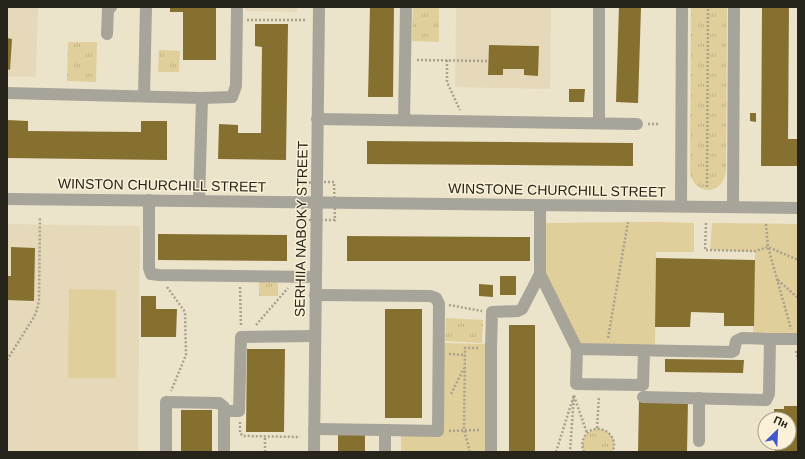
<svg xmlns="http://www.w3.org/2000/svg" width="805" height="459" font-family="Helvetica,sans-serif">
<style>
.built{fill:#e5d9b9}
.grass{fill:#e0ce9b}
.park{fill:url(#park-tufts)}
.building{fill:#857030}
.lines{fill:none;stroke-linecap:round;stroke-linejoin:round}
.path{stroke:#a8a18e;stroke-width:2.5;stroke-dasharray:2 2;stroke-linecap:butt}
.minor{stroke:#a7a499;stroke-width:12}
.labels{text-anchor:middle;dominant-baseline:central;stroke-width:3;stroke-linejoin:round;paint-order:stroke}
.street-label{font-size:14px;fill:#27241b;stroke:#faf1d8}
</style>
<defs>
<pattern id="park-tufts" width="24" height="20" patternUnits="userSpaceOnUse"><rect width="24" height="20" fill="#e0ce9b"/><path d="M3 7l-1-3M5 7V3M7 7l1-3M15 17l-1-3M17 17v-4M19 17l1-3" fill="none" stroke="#c0b185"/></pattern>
</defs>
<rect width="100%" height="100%" fill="#ece3cb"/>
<g class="built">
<polygon points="7,7 38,7 36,77 7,77"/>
<polygon points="245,7 297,7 297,12 245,11"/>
<polygon points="456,7 551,7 550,89 455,87"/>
<polygon points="7,224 140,226 138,452 7,452"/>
</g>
<g class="grass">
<polygon points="658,222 694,223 694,252 656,252 655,351 577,349 540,274 540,223"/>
<polygon points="712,223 798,224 798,339 753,338 755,252 710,250"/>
<polygon points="69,289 116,290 116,378 68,378"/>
<polygon points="442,343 488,344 488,452 401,452 401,435 440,435"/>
</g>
<g class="park">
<polygon points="413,7 439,7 439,42 412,41"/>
<path d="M691,7H727L726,171C723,194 698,197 690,175Z"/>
<polygon points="68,42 97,42 96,82 67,81"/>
<polygon points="159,50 180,51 179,72 158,72"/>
<rect x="259" y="282" width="19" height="14"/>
<polygon points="446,318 483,320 482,343 445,341"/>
<path d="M597,428C609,429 619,440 612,452H584C579,441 586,431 597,428Z"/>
</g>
<g class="building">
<polygon points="170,7 216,7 216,60 183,60 183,12 170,12"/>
<polygon points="370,7 394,7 393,97 368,97"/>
<polygon points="619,7 641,7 638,103 616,102"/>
<polygon points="762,7 789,7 788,139 798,139 798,166 761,166"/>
<polygon points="255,24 288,24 286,160 218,159 219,124 238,125 238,133 261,133 262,47 255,46"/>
<polygon points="7,38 12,39 10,70 7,69"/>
<polygon points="489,45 539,46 538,76 524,75 524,69 503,69 503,75 488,75"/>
<polygon points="569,89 585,89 584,102 569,102"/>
<polygon points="750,113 756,113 756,122 750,121"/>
<polygon points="7,120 28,121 28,131 141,132 141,121 167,121 167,160 7,158"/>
<polygon points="367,141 633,143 633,166 367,164"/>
<polygon points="158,234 287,235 287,261 158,260"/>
<polygon points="347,236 530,237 530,261 347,261"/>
<polygon points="11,247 35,248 34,301 7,300 7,276 11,276"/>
<polygon points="656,258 755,260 754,326 724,326 724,313 691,312 690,327 655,327"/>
<rect x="500" y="276" width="16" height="19"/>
<polygon points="479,284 493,285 493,297 479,296"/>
<polygon points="141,296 156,296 156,309 177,309 176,337 141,337"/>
<rect x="385" y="309" width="37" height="109"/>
<rect x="509" y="325" width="26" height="127"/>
<polygon points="247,349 285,349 284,432 246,432"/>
<polygon points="665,359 744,360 743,373 665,372"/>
<polygon points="639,401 688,401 687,452 638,452"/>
<polygon points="784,406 798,406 798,452 775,452 774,443 789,443 789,419 774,419 774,409 784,409"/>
<rect x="181" y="410" width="31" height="42"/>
<polygon points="338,433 365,434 365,452 338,452"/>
</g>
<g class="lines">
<g class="path">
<polyline points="247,20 305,20"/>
<polyline points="417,60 489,61"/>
<polyline points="447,60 447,82 460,110"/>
<polyline points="648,124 660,124"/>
<polygon points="316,182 334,182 335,220 302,220 303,183"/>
<polyline points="707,187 708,7"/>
<polyline points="706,223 705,250 755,251 768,247 798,260"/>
<polyline points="766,224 768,247 791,329"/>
<polyline points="778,280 798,298"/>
<polyline points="167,287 185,312 186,355 171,391"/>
<polyline points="240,287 241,326"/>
<polyline points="449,305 482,311"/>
<polyline points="256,325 288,288"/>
<polyline points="608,338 628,222"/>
<polyline points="796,351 798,360"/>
<polyline points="449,354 465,355"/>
<polyline points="7,360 34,317 37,310 39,300 40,217"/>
<polyline points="451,394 464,368"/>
<polyline points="574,396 587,433"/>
<polyline points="240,422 240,433 243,436 300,437"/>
<polyline points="597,428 599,396"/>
<polyline points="449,431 480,430"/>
<polyline points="265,452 265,437"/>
<polyline points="470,452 464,430 465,348 479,348"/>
<polyline points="556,452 574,395 570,452"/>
<path d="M584,452C579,442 586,428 598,429C610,429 618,442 612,452"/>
</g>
<g class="minor">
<polyline points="107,34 108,9 111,7"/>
<polyline points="7,93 202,98 232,97 236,86 237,7"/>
<polyline points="144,96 146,7"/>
<polyline points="317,119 637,124"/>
<polyline points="404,120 406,7"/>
<polyline points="599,123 599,7"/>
<polyline points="7,199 798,208"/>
<polyline points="149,200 149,268 151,274 159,275 315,277"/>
<polyline points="199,201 202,98"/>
<polyline points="540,205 540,274 577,349 732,352 734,351 736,341 742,338 770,339"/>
<polyline points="681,206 682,7"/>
<polyline points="733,207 734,7"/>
<polyline points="315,295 430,296 436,298 439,304 438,431 385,430"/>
<polyline points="577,349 576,384 643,385 644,351"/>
<polyline points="643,397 766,400 769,394 770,339 798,339"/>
<polyline points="699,398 699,441"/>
<polyline points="224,411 239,411 241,337 315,336"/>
<polyline points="314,429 385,430 385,452"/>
<polyline points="166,452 166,402 219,403 224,407 224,452"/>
<polyline points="314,452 319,7"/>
<polyline points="491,452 491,348 492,312 518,311 522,309 540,274"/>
</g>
</g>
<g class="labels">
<g class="street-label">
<text transform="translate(162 185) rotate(1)">WINSTON CHURCHILL STREET</text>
<text transform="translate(557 190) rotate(1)">WINSTONE CHURCHILL STREET</text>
<text transform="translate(301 229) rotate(-89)">SERHIIA NABOKY STREET</text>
</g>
</g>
<rect width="805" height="459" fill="none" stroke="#27241b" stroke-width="16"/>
<g transform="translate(777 431) rotate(24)"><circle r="19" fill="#faf1d8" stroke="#a69f8c"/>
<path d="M0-3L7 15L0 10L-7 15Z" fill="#4258cb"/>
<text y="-6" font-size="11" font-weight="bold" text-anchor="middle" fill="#27241b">Пн</text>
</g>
</svg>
